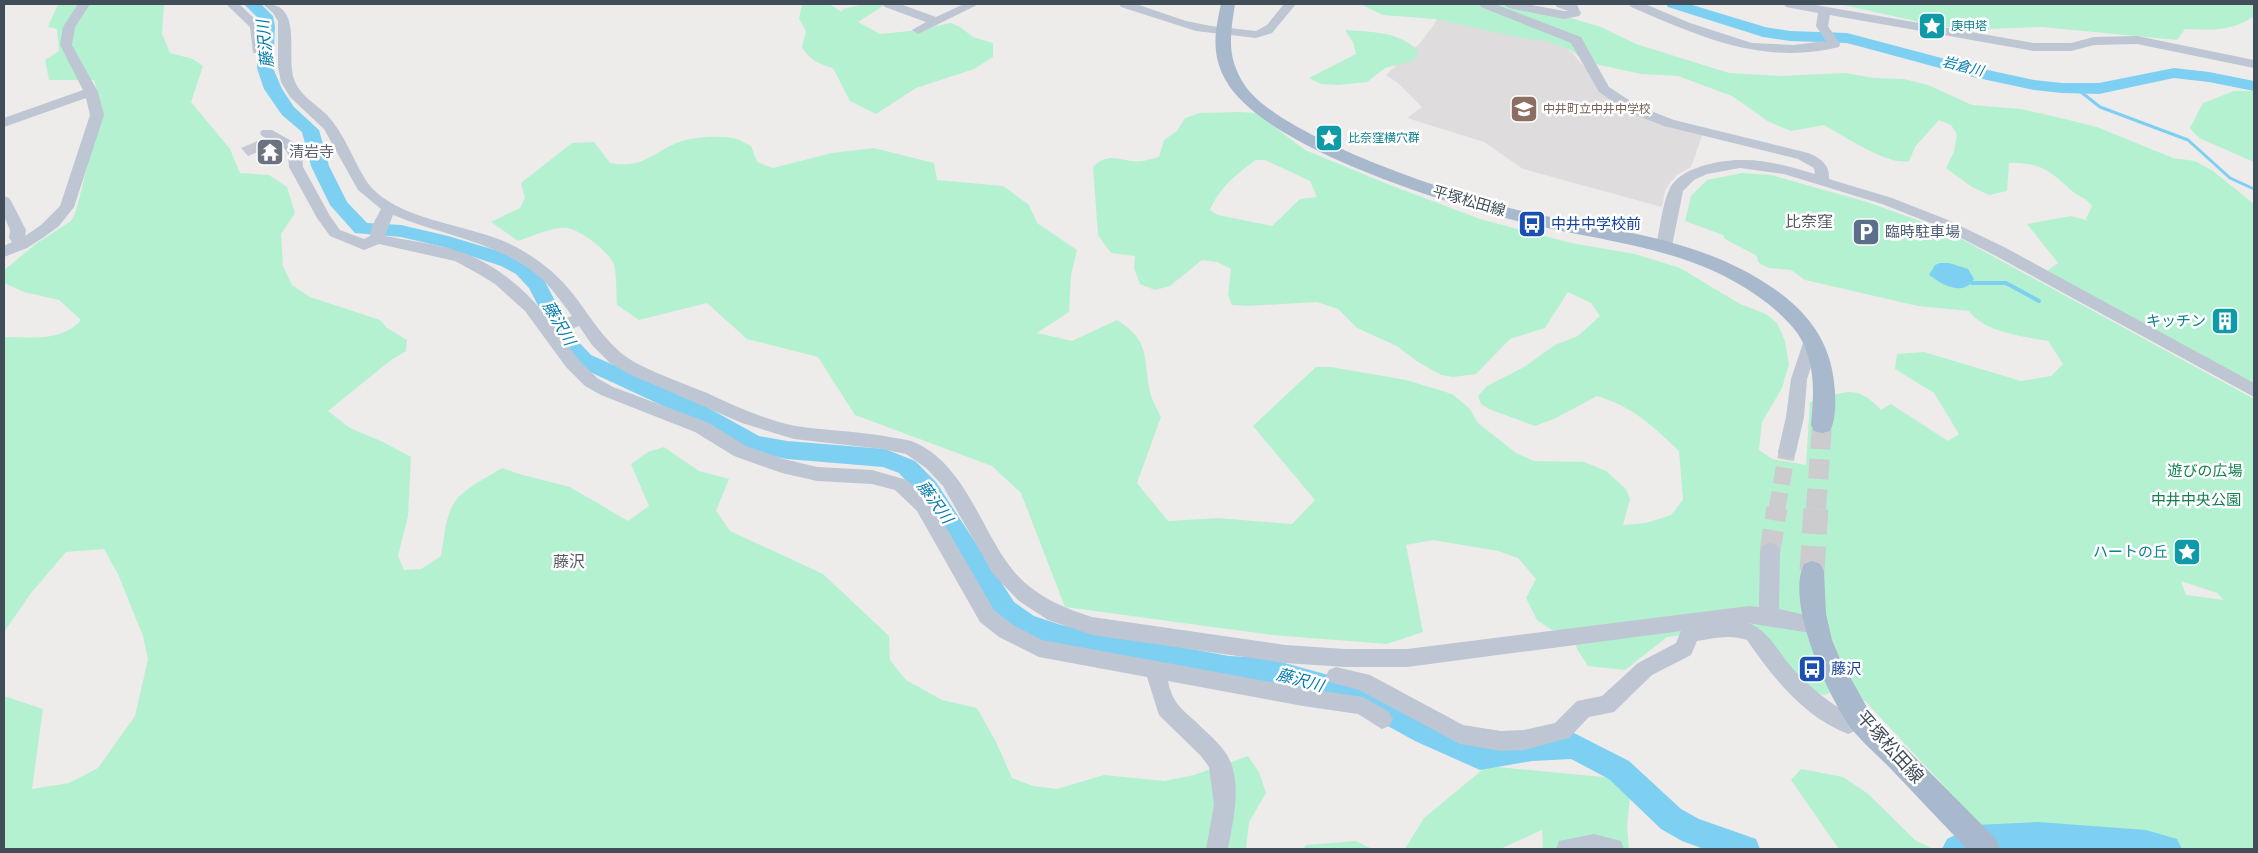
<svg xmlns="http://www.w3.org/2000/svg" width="2258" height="853" font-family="Jost,'Noto Sans JP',sans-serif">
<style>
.education{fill:#dfdcdd}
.green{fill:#b4f1d1;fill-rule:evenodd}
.water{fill:#7dd0f2}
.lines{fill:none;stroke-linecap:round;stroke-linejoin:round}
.stream-far1{stroke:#7dd0f2;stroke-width:3}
.stream{stroke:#7dd0f2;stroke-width:4}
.river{fill:#7dd0f2;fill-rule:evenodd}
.building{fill:#c6c9d2}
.minor-tunnel-far1{stroke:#cccbce;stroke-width:17;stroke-dasharray:17 8;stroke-linecap:butt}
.minor-tunnel{stroke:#cccbce;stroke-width:21;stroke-dasharray:21 10;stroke-linecap:butt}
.major-tunnel-far1{stroke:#cccbce;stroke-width:20;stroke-dasharray:20 10;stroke-linecap:butt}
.major-tunnel{stroke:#cccbce;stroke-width:25;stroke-dasharray:25 12;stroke-linecap:butt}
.minor{fill:#bdc6d2;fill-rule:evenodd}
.major{fill:#a8b8cd;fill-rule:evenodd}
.labels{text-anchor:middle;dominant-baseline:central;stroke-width:5;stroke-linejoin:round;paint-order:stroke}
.far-culture-label{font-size:12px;fill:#0d838f;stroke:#fff;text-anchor:start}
.far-education-label{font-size:12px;fill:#785e54;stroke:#fff;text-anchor:start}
.far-water-label{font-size:14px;font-style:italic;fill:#017bae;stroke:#fff}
.worship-label{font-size:15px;fill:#5b616d;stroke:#fff;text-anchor:start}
.street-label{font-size:15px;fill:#424d5a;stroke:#fff}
.transit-label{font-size:15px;fill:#164399;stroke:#fff;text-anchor:start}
.service-label{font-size:15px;fill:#4e5e75;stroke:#fff;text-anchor:start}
.culture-label{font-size:15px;fill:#0d838f;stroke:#fff;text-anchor:end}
.park-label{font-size:15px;fill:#0f7f50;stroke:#fff}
.water-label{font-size:16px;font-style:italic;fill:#017bae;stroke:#fff}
.neighbourhood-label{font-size:16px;fill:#575b61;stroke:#fff}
.near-street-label{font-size:18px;fill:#424d5a;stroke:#fff}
</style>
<rect width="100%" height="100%" fill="#eeebeb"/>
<polygon class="education" points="1443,12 1559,43 1567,47 1593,77 1631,110 1703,133 1691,167 1677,175 1669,184 1665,191 1662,207 1523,169 1484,142 1407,118 1422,107 1398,83 1386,75 1421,42"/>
<g class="green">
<path d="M58,4H164L162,34L170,53L193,59L203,66L191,102L230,149L240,173L269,175L287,187L295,213L281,234L283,266L292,285L310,297L380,320L387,328L407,340L406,351L391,360L328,411L350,428L383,442L411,457L408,516L398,556L404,570L421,569L441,556C444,540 445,521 452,506C461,489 487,478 502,468L519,474L570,487L628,521L649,506L631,464L648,452L664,447L699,471L729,479L716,511L730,531L823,574L889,636L890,660L906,680L942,700L977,708L996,742L1012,778L1033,786L1057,789L1104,775L1164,781L1194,775L1248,756L1259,772L1266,793L1249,822L1246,849H4V696L43,709L32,789L69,783L98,768L135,716L148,659L143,636L118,574L104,549L66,552L31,593L4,632V337C31,337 62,342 81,320L59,300L24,292L4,283V270L37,243L71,221L76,211L102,108L94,80H49L45,60L59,51L57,29L48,27Z"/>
<path d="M802,4H829L842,12L843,9L864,4H886L858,22L880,34L910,31L951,23L960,27L973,37L993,43V57L974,69L916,88L876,114L850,101L833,68C818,64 810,60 802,47L806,31L799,19Z"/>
<path d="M1360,4H1523L1601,27L1636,44L1729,73L1781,76L1845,73L1874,78L1904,79L1928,85L1972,105L2021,109L2065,119L2097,127L2173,158L2195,161L2213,171L2254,204V385L2047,271L2058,263L2027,224L2071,216L2089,221L2086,219L2092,206C2083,195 2080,198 2071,190C2047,169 2042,163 2009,163L2007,191L1989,195L1972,187L1946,168L1954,152L1957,134L1951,125L1939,120L1915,147L1909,161C1888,166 1844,136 1824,125L1791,131L1769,122L1732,96L1678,76L1641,74L1586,62L1569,49L1547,41L1522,38L1434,19L1383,15Z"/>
<path d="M1839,4H2254V16C2232,32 2211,30 2185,29L2177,40L2042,27L1988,29L1942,27Z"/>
<path d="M1345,30C1370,32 1400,31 1418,51L1417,57L1414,58L1413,61L1385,68L1367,82L1338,85L1321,84L1309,78L1356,54L1353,42Z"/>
<polygon points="2234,91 2254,91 2254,162 2199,138 2190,128 2203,103"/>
<path d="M1239,112L1256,113L1305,150L1390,185L1480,219L1571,243L1635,254L1680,268L1740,304L1766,314L1777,323L1785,341L1789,364L1782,388L1762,422L1759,450L1772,459L1806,465L1810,402C1843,393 1855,382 1881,410L1891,404L1948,441L1959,434L1934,393L1895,369L1897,354L1924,352L2021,381L2051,376L2063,364L2048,341C2022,336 1986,333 1969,311L1918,306L1805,280L1791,270L1768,268L1758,262L1757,256L1725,239L1723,235L1685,221L1691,196L1707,180L1742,173L1771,175L1867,202L1945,230L2254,399V849H2007L1971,815L1866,702L1846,689L1823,695L1799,685L1759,629L1752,626L1667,637L1625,670L1588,666L1577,649L1574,638L1558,634L1537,620L1526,598L1536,579L1518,558L1498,551L1433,540L1406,545L1423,632L1387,644L1272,635L1065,607L1021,493L992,466L855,415L818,357L747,339L707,303L639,320L617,305C616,295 617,270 613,262C606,250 581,230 567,228C555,226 530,237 518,241L491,222L520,208L525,198L521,183L572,143L594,142L610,163C644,169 651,153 679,142C693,137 721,135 737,139C741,140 746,144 751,146L757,162L773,168L832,153L874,148L934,163L937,180L1003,186L1029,205L1037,223L1077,250L1071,275L1069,312L1037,333L1072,341L1117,320C1151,341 1143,358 1150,392C1152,400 1157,409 1161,417L1137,483L1168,521L1218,518L1292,524L1315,500L1253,426L1316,367H1331L1406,380L1452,394L1469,408L1478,423L1516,453L1534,461L1584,462L1606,471L1626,489L1630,499L1623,525L1646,523L1671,515L1683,500L1679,451C1653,426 1632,406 1597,396L1556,418L1535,426L1489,409L1481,404L1478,396L1487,386L1524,367L1555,345L1578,336L1600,316L1591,303L1568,292L1545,328L1510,339L1476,374L1453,377L1441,375L1418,362L1397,346L1357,328L1338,309L1317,302L1248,306L1232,305L1228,295L1231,269L1217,262L1202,260L1170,286L1155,290L1140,284L1134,268L1135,256L1111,253L1098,235L1093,167C1110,149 1123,164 1143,161C1148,160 1154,158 1159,157L1164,140L1177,131L1185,118L1200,113ZM1256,160H1265L1310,181L1317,197L1300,199L1272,226L1218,215L1210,210C1219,188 1236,174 1256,160ZM2181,581L2217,593L2224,600L2186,595Z"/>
<polygon points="1487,766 1614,778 1630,795 1627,828 1629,849 1543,849 1542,830 1500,849 1405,849 1424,818"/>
<polygon points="1801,769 1843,777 1867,793 1915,840 1933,849 1839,849 1791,780"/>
<polygon points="1356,841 1372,849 1303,849 1306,845"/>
</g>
<path class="water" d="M1940,263H1949L1968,269L1974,279C1963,297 1943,285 1929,275L1935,265Z"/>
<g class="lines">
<polyline class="stream-far1" points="2076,88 2100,107 2188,140 2230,178 2254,189"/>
<polyline class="stream" points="1972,283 2006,283 2039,301"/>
<g class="river">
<polygon points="244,4 261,4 273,16 275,27 273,68 282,89 294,107 319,130 329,166 347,202 367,223 401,225 448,236 515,256 530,264 544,280 574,337 591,355 703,405 759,436 787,441 885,449 915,461 936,482 1014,602 1034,616 1061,625 1229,656 1266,658 1354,682 1435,723 1481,744 1532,735 1574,733 1629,761 1681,809 1699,819 1756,839 1760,849 1704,849 1682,841 1661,829 1609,779 1571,759 1532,761 1480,770 1415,741 1348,704 1266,682 1229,680 1061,647 1017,633 996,618 920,496 899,473 883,467 787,459 746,450 687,417 575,365 559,346 529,288 516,274 501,266 444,247 401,237 355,233 330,205 311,166 302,132 282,115 264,89 257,68 259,27 257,17"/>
<polygon points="1666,4 1689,4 1765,27 1790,31 1847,33 1983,69 2034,80 2062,83 2099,83 2174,68 2209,72 2254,81 2254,91 2209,82 2174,78 2099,94 2062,93 2034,90 1973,77 1847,43 1790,41 1763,37 1668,7"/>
<polygon points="2038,822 2146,830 2177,839 2182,849 1942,849 1947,839 1975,825"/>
</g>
</g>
<polygon class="building" points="260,140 267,148 248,156 241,148"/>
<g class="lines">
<polyline class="minor-tunnel-far1" points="1777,509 1787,452"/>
<polyline class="minor-tunnel" points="1770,551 1777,508"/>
<polyline class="major-tunnel-far1" points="1816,509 1822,425"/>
<polyline class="major-tunnel" points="1812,571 1816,508"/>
<g class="minor">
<polygon points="78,4 90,4 75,27 72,45 98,92 104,115 74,207 59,226 44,237 27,248 4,257 4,246 12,242 9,238 10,230 4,216 4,196 9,198 11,201 26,230 25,236 41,225 60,206 90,115 86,98 4,127 4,118 83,90 60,45 63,27"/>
<polygon points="226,4 239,4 262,26 264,50 263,53 253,53 250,27"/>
<path d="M263,4C304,2 286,53 294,79C299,95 316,104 327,115C345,134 353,161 367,182C394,220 467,224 508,243C533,255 556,272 573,294C594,321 609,350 640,365C662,376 685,384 707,393C735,406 765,420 796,426C828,431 862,431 895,438C902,439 910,440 916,443C962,464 979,522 1006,561C1027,592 1057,606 1092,617L1285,645L1345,649H1407L1749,606L1759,607L1760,551L1763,545L1770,543L1777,545L1780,551L1779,609L1823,619L1826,625L1823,631L1816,634L1748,623C1769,630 1779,654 1794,670C1810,687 1828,702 1849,714L1860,709L1867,712L1871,719L1867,726L1848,734C1804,717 1773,678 1747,640C1731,634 1713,638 1697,641L1691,655L1652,675L1614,712L1589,717L1569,738L1524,750L1501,751L1460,744L1359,690L1329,682L1326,676L1329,670L1336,667L1370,675L1463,725L1501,731L1524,730L1555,723L1577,701L1602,696L1638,663L1676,643L1681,631L1407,667H1345L1285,663L1092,635L1048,620L1019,601L993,574L943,486L926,468L906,454L882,449L794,439L742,423L629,374L610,363L592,345L579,326L559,334L578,359L597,378L613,387L707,422L746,446L784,459L817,467L872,470L907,480L931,501L994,610L1013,625L1042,640L1303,688L1363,697L1389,712L1393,719L1389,726L1382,729L1358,714L1303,706L1168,681C1172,701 1180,708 1195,721C1206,732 1219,742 1227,755C1243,781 1233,821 1228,849H1206L1214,805L1209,767L1201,756L1159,715L1147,677L1039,657L999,637L980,622L917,511L895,490L872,484L817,481L782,473L734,456L695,432L601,395L585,386L566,367L525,311L495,284L477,273L455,261L379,244L364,250L330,236L317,218L289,167L288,154L285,149L262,136L260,133L262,130H272L295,143L302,154L303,167L330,216L340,230L364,239L370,236L372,226L381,209L358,190L324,129L290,97L281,82L278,67V21L273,13ZM393,215C444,236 501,242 543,280C554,291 563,304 572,316L552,324C530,293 500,267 464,253C439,244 411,241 385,236Z"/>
<polygon points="883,4 900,4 936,17 964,4 979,4 918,34 912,30 926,22 885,7"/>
<polygon points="1119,4 1136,4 1186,21 1211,26 1256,31 1267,25 1284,4 1296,4 1272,33 1256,38 1196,31 1121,7"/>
<path d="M1479,4H1495L1581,37L1609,87L1638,106L1674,120L1808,153C1820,158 1830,164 1829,179L1892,198L1948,220L2006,248L2254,383V397L1996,256L1938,226L1882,204L1784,174L1740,168L1707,174L1694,180L1683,191L1672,246L1669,250H1659L1656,246C1660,228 1662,206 1669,190C1678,168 1719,160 1740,160C1765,159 1792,167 1815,174L1814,168L1798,159L1664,126L1628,112L1599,92L1571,43L1481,7Z"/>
<polygon points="1503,4 1526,4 1564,11 1568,11 1557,7 1555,4 1577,5 1581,13 1579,16 1564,19 1509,8"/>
<path d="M1629,4H1645L1690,23L1752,43L1793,45L1826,41L1816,26L1818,13L1786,7L1784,4H1810L2034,43H2071L2094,37L2137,36L2254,60V68L2137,44L2094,45L2071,51H2034L1830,15L1828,26L1840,44L1839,47C1762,66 1699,36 1631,7Z"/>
<polygon points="1811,337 1817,339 1819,343 1807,379 1804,417 1796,452 1793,457 1787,459 1781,457 1778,452 1786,417 1791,379 1803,343 1805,339"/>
<polygon points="1594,834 1621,841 1624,849 1556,849 1559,841"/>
</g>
<g class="major">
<path d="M1221,4H1235C1230,36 1226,58 1246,87C1284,139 1458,196 1522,211C1610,231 1697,236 1773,288C1798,305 1820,328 1829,358C1835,376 1839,414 1830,431L1822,433L1814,431L1811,425C1814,394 1816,362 1798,334C1787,319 1772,306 1756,295C1686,246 1602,242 1521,222C1447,204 1261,147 1225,79C1211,53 1215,31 1221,4Z"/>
<path d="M1812,561L1820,564L1824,571L1826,614L1832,640L1840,659L1869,711L1996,839L2000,849H1967C1941,822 1915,794 1888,766C1876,754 1862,742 1851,728C1828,696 1785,602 1804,564Z"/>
</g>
</g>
<defs>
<g id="sight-square" transform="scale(1.4375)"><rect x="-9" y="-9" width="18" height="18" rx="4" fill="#0f9aa8" stroke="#fff"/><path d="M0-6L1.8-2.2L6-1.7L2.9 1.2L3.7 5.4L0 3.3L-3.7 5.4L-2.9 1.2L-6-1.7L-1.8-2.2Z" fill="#fff"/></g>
<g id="school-square" transform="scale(1.4375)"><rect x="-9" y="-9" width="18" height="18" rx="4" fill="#8d6e63" stroke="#fff"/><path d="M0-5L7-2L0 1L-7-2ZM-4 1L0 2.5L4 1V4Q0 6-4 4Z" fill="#fff"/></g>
<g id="temple-square" transform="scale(1.4375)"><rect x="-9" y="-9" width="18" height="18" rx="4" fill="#6b7280" stroke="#fff"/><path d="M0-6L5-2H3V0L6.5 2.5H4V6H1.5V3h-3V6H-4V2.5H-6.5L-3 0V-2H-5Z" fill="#fff"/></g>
<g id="bus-square" transform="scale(1.4375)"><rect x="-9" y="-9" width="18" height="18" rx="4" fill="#1a4fb4" stroke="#fff"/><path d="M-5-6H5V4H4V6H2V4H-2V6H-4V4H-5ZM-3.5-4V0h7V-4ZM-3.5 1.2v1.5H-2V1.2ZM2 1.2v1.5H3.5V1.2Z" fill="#fff"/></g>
<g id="parking-square" transform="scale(1.4375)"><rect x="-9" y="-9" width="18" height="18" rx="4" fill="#5c6f8a" stroke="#fff"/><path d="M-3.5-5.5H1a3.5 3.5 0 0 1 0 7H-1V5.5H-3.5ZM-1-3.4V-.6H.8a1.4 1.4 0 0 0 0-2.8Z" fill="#fff"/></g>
<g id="building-square" transform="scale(1.4375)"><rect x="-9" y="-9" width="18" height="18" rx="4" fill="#0f9aa8" stroke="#fff"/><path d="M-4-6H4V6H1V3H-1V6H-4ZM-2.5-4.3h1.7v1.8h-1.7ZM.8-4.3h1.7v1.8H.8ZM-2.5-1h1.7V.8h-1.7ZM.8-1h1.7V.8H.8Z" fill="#fff"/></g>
</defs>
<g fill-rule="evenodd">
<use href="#sight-square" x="1932" y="26"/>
<use href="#school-square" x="1524" y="109"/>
<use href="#sight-square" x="1329" y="138"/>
<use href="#temple-square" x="270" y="152"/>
<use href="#bus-square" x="1532" y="224"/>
<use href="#parking-square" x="1866" y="232"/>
<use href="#building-square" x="2225" y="321"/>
<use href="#sight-square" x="2187" y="552"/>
<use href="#bus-square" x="1812" y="669"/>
</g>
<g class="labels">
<g class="far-culture-label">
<text x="1951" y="26">庚申塔</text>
<text x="1348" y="138">比奈窪横穴群</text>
</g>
<g class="far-education-label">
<text x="1543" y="109">中井町立中井中学校</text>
</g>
<g class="far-water-label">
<text transform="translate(1963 66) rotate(14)">岩倉川</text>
</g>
<g class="worship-label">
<text x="289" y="152">清岩寺</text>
</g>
<g class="street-label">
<text transform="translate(1469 201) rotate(16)">平塚松田線</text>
</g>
<g class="transit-label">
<text x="1551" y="224">中井中学校前</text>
<text x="1831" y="669">藤沢</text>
</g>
<g class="service-label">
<text x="1885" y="232">臨時駐車場</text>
</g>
<g class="culture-label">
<text x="2206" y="321">キッチン</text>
<text x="2168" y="552">ハートの丘</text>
</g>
<g class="park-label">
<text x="2205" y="471">遊びの広場</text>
<text x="2196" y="500">中井中央公園</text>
</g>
<g class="water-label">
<text transform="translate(265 44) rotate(-96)">藤沢川</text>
<text transform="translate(559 323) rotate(60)">藤沢川</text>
<text transform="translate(935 502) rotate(54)">藤沢川</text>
<text transform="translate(1300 680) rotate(15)">藤沢川</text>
</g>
<g class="neighbourhood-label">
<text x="1809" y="221">比奈窪</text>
<text x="569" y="561">藤沢</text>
</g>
<g class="near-street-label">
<text transform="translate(1890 747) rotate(48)">平塚松田線</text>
</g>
</g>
<rect width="2258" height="853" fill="none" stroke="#424d5a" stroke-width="10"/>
</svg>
